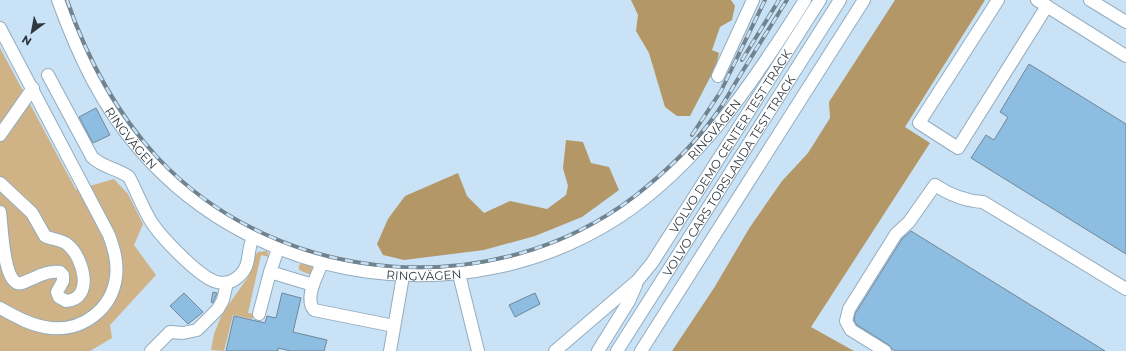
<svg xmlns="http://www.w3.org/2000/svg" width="1126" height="351" font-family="Montserrat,sans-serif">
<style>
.green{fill:#cfb386}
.forest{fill:#b49767}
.building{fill:#8ebde2;stroke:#6f8799}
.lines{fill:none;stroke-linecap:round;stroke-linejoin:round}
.minor-casing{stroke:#93acbf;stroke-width:14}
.minor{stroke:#fff;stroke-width:12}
.rail-casing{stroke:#728390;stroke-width:4}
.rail{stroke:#c9e2f6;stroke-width:2.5;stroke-dasharray:8;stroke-linecap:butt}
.labels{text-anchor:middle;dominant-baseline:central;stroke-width:3;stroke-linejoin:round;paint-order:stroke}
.street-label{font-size:12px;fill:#2d373f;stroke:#c9e2f6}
</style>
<rect width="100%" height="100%" fill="#c9e2f6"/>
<g class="green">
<polygon points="0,48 76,190 114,179 128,194 143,224 134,245 156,275 110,325 112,338 90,351 0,351"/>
<polygon points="267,251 269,257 261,255 248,313 255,314 252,319 233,315 224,351 211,350 214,334 222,314 248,277 255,255 258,252"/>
<polygon points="303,263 310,265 313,269 311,275 299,270 299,265"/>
</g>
<g class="forest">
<polygon points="631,0 731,0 735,6 732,20 720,27 712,50 719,53 716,66 690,116 677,116 665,107 649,53 636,31 638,15"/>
<polygon points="895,0 985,0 905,127 930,143 811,327 854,351 672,351 714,288 750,227 782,181 808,153 830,118 829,102"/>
<polygon points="566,140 583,142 591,163 609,167 619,190 582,217 535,236 484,250 404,260 383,255 377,244 388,219 405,196 458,173 467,196 484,213 510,201 547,209 566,195 568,186 563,168"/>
</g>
<g class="building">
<polygon points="1029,64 1126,124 1126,254 971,158 986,135 994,140 1008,117 1000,112"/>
<polygon points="96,108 110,135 93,143 79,117"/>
<polygon points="911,231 1105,351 896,351 892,349 889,345 857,325 854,320 855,314 902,239"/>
<polygon points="213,292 217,293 213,303 211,302"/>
<polygon points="184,293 203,312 188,324 170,306"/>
<polygon points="282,293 301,298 293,332 327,340 324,351 291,351 278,348 278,351 226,351 234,316 265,323 267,316 276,318"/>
<polygon points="535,293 540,304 515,317 509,305"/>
</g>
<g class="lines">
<g class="minor-casing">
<g id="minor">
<path id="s1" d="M58,0C78,55 102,107 141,151C259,287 468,315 619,217C700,163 754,81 805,0"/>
<polyline points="998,0 919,123 958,148 1047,6"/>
<polyline points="1037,0 1126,56"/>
<polyline points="1090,0 1126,22"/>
<path d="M0,28L109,235C114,249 118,262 116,277C112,309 83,331 51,328C32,326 16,317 0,308"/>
<path d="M48,75L92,157C103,168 117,168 129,177C137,192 143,209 152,223C162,238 200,278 217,282C225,284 233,282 239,276C252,265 246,251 253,238"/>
<polyline points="718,76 753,0"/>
<polyline points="0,135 33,88"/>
<path d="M0,183L32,213L45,236C52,240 62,239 68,245C83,257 95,299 66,301L59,297L57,292L63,281V275L60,272C46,270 34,279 22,283C3,289 2,224 0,212"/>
<polyline points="278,249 270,272 313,285"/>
<path d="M322,263C317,276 304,298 314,310L394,326"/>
<polyline points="459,274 478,351"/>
<polyline points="259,314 270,272"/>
<polyline points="151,351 170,332 183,333 197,330 218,309 223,300 227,283"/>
<polyline points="390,351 403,276"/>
<path id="s2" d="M555,351L638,280L652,263L820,0"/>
<polyline points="598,351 629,301 636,285"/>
<path id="s3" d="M617,351L840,0"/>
<polyline points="641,351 864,0"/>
<path d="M885,351L851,330L846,321L849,309L896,234L909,222L935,185C950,195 965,201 983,202L1126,289"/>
</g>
</g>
<use href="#minor" class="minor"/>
<g class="rail-casing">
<g id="rail">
<path d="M67,0C87,58 115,111 157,157C279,288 494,304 635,196C663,174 692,147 713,118C722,107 729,94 736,82C753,54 770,27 787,0"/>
<polyline points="742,60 779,0"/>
<polyline points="692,135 721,91 765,0"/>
</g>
</g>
<use href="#rail" class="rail"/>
</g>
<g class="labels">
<g class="street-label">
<text stroke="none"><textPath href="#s1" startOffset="828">RINGVÄGEN</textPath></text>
<text stroke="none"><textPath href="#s1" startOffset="157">RINGVÄGEN</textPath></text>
<text stroke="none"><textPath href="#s2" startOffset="276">VOLVO DEMO CENTER TEST TRACK</textPath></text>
<text stroke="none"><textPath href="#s3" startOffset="208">VOLVO CARS TORSLANDA TEST TRACK</textPath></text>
<text stroke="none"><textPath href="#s1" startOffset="492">RINGVÄGEN</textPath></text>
</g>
</g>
<g transform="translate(32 32) rotate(212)" stroke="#c9e2f6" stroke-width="3" paint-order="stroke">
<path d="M0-3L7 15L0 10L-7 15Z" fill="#2d373f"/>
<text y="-6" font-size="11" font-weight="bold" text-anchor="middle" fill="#2d373f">N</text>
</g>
</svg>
